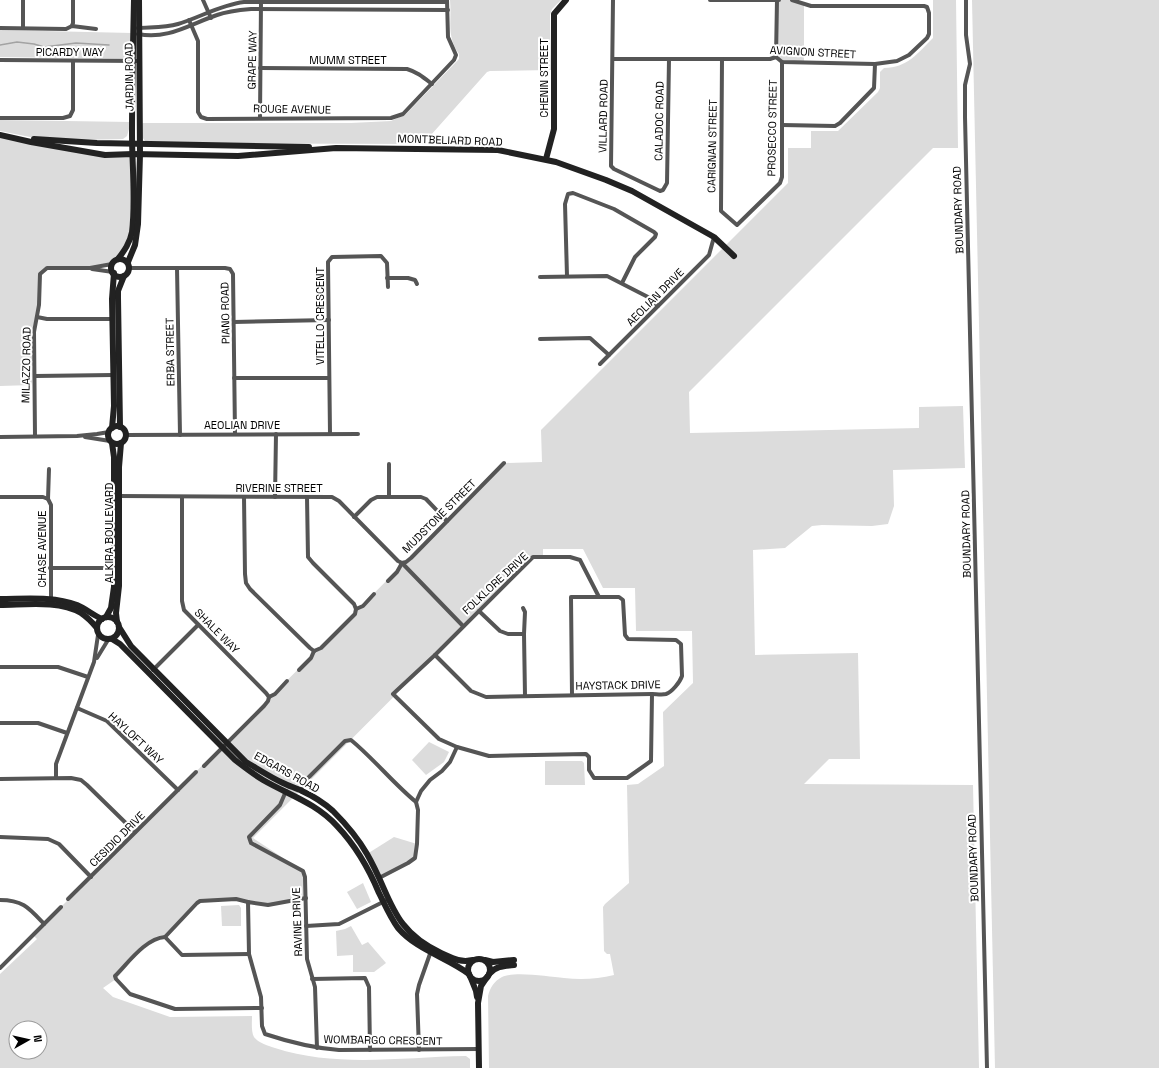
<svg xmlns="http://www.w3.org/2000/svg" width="1159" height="1068" font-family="'Space Grotesk',sans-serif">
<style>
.green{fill:#dcdcdc;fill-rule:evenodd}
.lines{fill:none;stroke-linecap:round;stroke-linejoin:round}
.stream{stroke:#a3a3a3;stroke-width:1.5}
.street{stroke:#555;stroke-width:4}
.secondary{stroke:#222;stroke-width:6}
.labels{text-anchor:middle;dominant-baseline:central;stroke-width:4;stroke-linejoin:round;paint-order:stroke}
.street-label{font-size:11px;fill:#000;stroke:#fff}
</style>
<rect width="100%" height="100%" fill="#fff"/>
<g class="green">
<path d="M450,0H561L552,9L550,15L551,70L490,71L487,72L423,144L150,143C140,140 142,133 141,125L143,123H351L391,121L406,114L459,59V54C446,35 452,22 450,0Z"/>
<polygon points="777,0 792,0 804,4 804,63 782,62 776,57"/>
<path d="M933,0H956L958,148H933L689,392L690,433L919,428V407L963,406L965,468L893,470L894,506L888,524L872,526L822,525L812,526L785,548L753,550L755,655L858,653L860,759H829L804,784L973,785L979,1068H489L488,996C490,988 494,981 502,977C516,971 549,977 564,978C581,980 598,979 614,975L610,954H607L604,951L603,907L605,904L629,883L627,785L638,784L664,766L663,712L693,683L692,631H636L635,588H603L583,549H543V557L531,559L253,838L303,871L306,898L268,905L236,899L200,902L165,937L148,942L116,979L103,988L113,997L170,1017L252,1016C252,1022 251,1032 254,1037C258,1043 269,1046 275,1048C336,1068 402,1057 466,1056L470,1059V1068H0V974L37,939L33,935L504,463L542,462L541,430L788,183V148H811V131H838L878,92L880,88V72L884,68C907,68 918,53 933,38ZM16,1028H40V1052H16Z"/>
<polygon points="972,0 1159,0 1159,1068 995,1068"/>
<polygon points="0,30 132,33 130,57 126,59 0,57"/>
<polygon points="0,120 131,122 127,136 123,139 77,140 40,139 0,131"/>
<polygon points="0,137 30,144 132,156 133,172 129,240 115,259 112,263 90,267 47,267 44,268 39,274 38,305 32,332 32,385 0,386"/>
<polygon points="429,742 449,752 444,762 426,775 412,760"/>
<polygon points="545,761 582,761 584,763 585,785 545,785"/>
<polygon points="394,837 417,844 415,858 379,878 367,854"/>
<polygon points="363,883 371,902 357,909 347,892"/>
<polygon points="239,905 241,908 241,926 222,926 221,906"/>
<polygon points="351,926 362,945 368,942 386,963 374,972 353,972 353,955 337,956 336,931 345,929"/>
</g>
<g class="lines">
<polyline class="stream" points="0,45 17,42 34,44 44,47 76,43 109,45"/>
<g class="street">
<polyline points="203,0 211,18"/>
<polyline points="613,0 611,166 614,169 660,191 663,190 667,183 669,59"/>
<polyline points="710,0 779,0"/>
<polyline points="966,0 966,35 970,64 965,85 965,117 987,1068"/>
<polyline points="189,20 198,41 198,112 201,117 207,119 391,118 403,114 454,60 456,55 448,37 447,0"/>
<polyline points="72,26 73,23 73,0"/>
<polyline points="0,28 66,29 72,26 96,29"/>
<polyline points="23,28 23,0"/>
<path d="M138,28C151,27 165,28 178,24C201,17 220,5 244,2H447"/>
<path d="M138,34C168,40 190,24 217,15C228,11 239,10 251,9L448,10"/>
<polyline points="776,57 777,0"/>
<polyline points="613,59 770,59 776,57 782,62 875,64 897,61 909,55 927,38 929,34 929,13 927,7 924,6 811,6 792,0"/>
<polyline points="722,59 721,209 721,211 737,225 780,183 782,177 782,62"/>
<polyline points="0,60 139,61"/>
<path d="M260,68L407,69C417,72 423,77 432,84"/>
<polyline points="0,118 63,118 70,116 73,110 73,61"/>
<polyline points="260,118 261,1"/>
<polyline points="782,125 835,126 840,123 874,88 875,64"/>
<polyline points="129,268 225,268 230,269 233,274 235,434"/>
<polyline points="177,268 180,435"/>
<polyline points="92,269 113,272"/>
<polyline points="567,276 565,204 568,194 573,193 614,209 654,232 656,234 655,237 635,257 622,283"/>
<polyline points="540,277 607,276 648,297 658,306"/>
<polyline points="387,278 408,278 415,280 417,284"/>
<polyline points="37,317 47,319 112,319"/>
<polyline points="234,322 329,320"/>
<polyline points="540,339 590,338 609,355"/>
<polyline points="600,364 709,255 714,237"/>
<polyline points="35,376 113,375"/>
<polyline points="234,378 329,378"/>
<polyline points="330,434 328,262 332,257 381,256 387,263 388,287"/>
<polyline points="126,435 358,434"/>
<polyline points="35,436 34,332 39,305 40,274 47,268 90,268 112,264"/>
<polyline points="0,437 77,436 97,434 109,432"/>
<polyline points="85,437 110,441"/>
<polyline points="389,464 389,496"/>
<polyline points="49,469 48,499 51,505 51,599"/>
<polyline points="118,496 332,497 339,501 398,561 402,563 463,626"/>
<polyline points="0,497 43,497 48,499"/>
<polyline points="182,497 182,601 184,610 266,693 269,697"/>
<polyline points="244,497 245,574 246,583 250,589 310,648 314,651"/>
<polyline points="275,497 276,434"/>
<polyline points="307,497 308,557 313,563 354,604 356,609"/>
<polyline points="354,517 371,500 377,497 421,497 426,499 447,521"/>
<polyline points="50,568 114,568"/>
<polyline points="388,581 397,572 402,563 406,562 411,558 504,463"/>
<polyline points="523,608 525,612 524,634"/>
<polyline points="479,611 500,631 508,634 524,634 525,696"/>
<polyline points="314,651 321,648 355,614 356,609 363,606 374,594"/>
<path d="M435,655L471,691L486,697L652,694C656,694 662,695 666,694C672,692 680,682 682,676L681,644L676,640L628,639L625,635L623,600L619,597H599"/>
<polyline points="97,658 108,640"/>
<polyline points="0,667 58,667 88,677"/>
<polyline points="153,670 198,625"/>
<polyline points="299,670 311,658 314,651"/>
<polyline points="269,697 275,694 287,681"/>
<polyline points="77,708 107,721 178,790"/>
<polyline points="0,723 38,723 67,733"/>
<polyline points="457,747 439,739 393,694 435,655 533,557 570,557 580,560 599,597 571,597 572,695"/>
<polyline points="204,766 264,706 268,701 269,697"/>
<polyline points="56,778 56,764 94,662 98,635"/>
<polyline points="0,779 71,778 81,780 87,785 135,832"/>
<path d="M301,790L307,779L345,741L351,740C374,759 393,783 416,802"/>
<polyline points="286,791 280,805 249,837 251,843 303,871 305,877 307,959 315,987 317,1048"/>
<polyline points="0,837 48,839 59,844 91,877"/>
<polyline points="379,878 408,863 415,858 417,844 418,810 416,802 421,791 430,780 442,771 450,762 457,747 489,756 586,754 589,757 589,770 594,778 627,778 651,761 652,694"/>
<path d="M306,898L268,905L248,902L249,954L261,997L262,1026L265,1034C289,1042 313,1048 339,1050L479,1049"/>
<polyline points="68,899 196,772"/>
<path d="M0,900C23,900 29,908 44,924"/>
<path d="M248,902L236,899L200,901L197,903L165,937C146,938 128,963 115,976L116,979L130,994L175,1009L262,1008"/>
<polyline points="306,926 339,924 385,901"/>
<polyline points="165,937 182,955 249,954"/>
<polyline points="0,968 61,907"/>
<polyline points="312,979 365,978 369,987 370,1050"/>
<polyline points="419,1050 417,994 419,985 431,951"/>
</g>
<g class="secondary">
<polyline points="0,135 31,142 105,155 133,154 238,156 336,148 498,150 556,162 606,180 632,191 714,237 734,256"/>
<polyline points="34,139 97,143 309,147"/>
<polyline points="546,159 554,129 554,14 566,0"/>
<path d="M118,259C124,251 130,243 132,232C136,199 132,167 132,134C132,90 133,45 134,0"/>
<circle cx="120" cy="268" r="9"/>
<polyline points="128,262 135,245 138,224 140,154 139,0"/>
<circle cx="117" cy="435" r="9"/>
<polyline points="120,427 118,298 118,291 124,276"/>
<polyline points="112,428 114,406 112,299 114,273"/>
<path d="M0,599C25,599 53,596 77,605C86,609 93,615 102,619"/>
<path d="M0,605C25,605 58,600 81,613C87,617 92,622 97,628"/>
<circle cx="108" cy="628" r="11"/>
<polyline points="106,617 111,608 114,587 114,457 112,443"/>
<polyline points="117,622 116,613 119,586 119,467 121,443"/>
<path d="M119,627L131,646L246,762C258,769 270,777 283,783C289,786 296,788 302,791C313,796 324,803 333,811C346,824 358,838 367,854C392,897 390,929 441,953C452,958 460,963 473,960"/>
<path d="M112,639L120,644L235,760C244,767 253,774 263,780C289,795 316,803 337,826C355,845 369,869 379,893C385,905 390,917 398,928C417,950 446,957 469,974"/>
<circle cx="479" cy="970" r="11"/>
<polyline points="485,960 493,962 514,960"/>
<path d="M489,974C496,966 504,966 514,965"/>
<polyline points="470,976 476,991 477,997"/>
<polyline points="479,1068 478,1003 481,986 487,977"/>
</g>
</g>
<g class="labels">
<g class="street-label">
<text x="70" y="52">PICARDY WAY</text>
<text transform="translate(813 52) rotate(3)">AVIGNON STREET</text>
<text transform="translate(252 60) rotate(-89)">GRAPE WAY</text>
<text x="348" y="60">MUMM STREET</text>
<text transform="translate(129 77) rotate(-91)">JARDIN ROAD</text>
<text transform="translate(544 78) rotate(-90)">CHENIN STREET</text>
<text transform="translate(292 109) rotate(1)">ROUGE AVENUE</text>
<text transform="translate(603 116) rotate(-89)">VILLARD ROAD</text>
<text transform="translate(659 121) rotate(-89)">CALADOC ROAD</text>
<text transform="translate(772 128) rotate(-89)">PROSECCO STREET</text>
<text transform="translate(450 140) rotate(2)">MONTBELIARD ROAD</text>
<text transform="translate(712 146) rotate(-89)">CARIGNAN STREET</text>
<text transform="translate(958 210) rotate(-92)">BOUNDARY ROAD</text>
<text transform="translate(655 297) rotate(-45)">AEOLIAN DRIVE</text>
<text transform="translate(225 313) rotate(-91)">PIANO ROAD</text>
<text transform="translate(320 316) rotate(-90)">VITELLO CRESCENT</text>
<text transform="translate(170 352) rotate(-91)">ERBA STREET</text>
<text transform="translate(26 365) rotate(-89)">MILAZZO ROAD</text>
<text x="242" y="425">AEOLIAN DRIVE</text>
<text x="279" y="488">RIVERINE STREET</text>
<text transform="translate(439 516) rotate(-45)">MUDSTONE STREET</text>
<text transform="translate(109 533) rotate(-90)">ALKIRA BOULEVARD</text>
<text transform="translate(966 534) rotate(-91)">BOUNDARY ROAD</text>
<text transform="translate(42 549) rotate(-90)">CHASE AVENUE</text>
<text transform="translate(495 583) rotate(-43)">FOLKLORE DRIVE</text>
<text transform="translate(217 631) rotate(45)">SHALE WAY</text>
<text transform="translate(618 685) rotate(-1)">HAYSTACK DRIVE</text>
<text transform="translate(136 738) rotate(43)">HAYLOFT WAY</text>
<text transform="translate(287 772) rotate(29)">EDGARS ROAD</text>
<text transform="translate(117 839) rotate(-45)">CESIDIO DRIVE</text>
<text transform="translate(973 858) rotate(-92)">BOUNDARY ROAD</text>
<text transform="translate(297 922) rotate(-92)">RAVINE DRIVE</text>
<text transform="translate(383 1040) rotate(1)">WOMBARGO CRESCENT</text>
</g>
</g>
<g transform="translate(28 1040) rotate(82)"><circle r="19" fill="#ffffff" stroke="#999999"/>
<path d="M0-3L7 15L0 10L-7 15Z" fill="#000000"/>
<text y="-6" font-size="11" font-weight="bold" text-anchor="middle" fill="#000000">N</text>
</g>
</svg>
